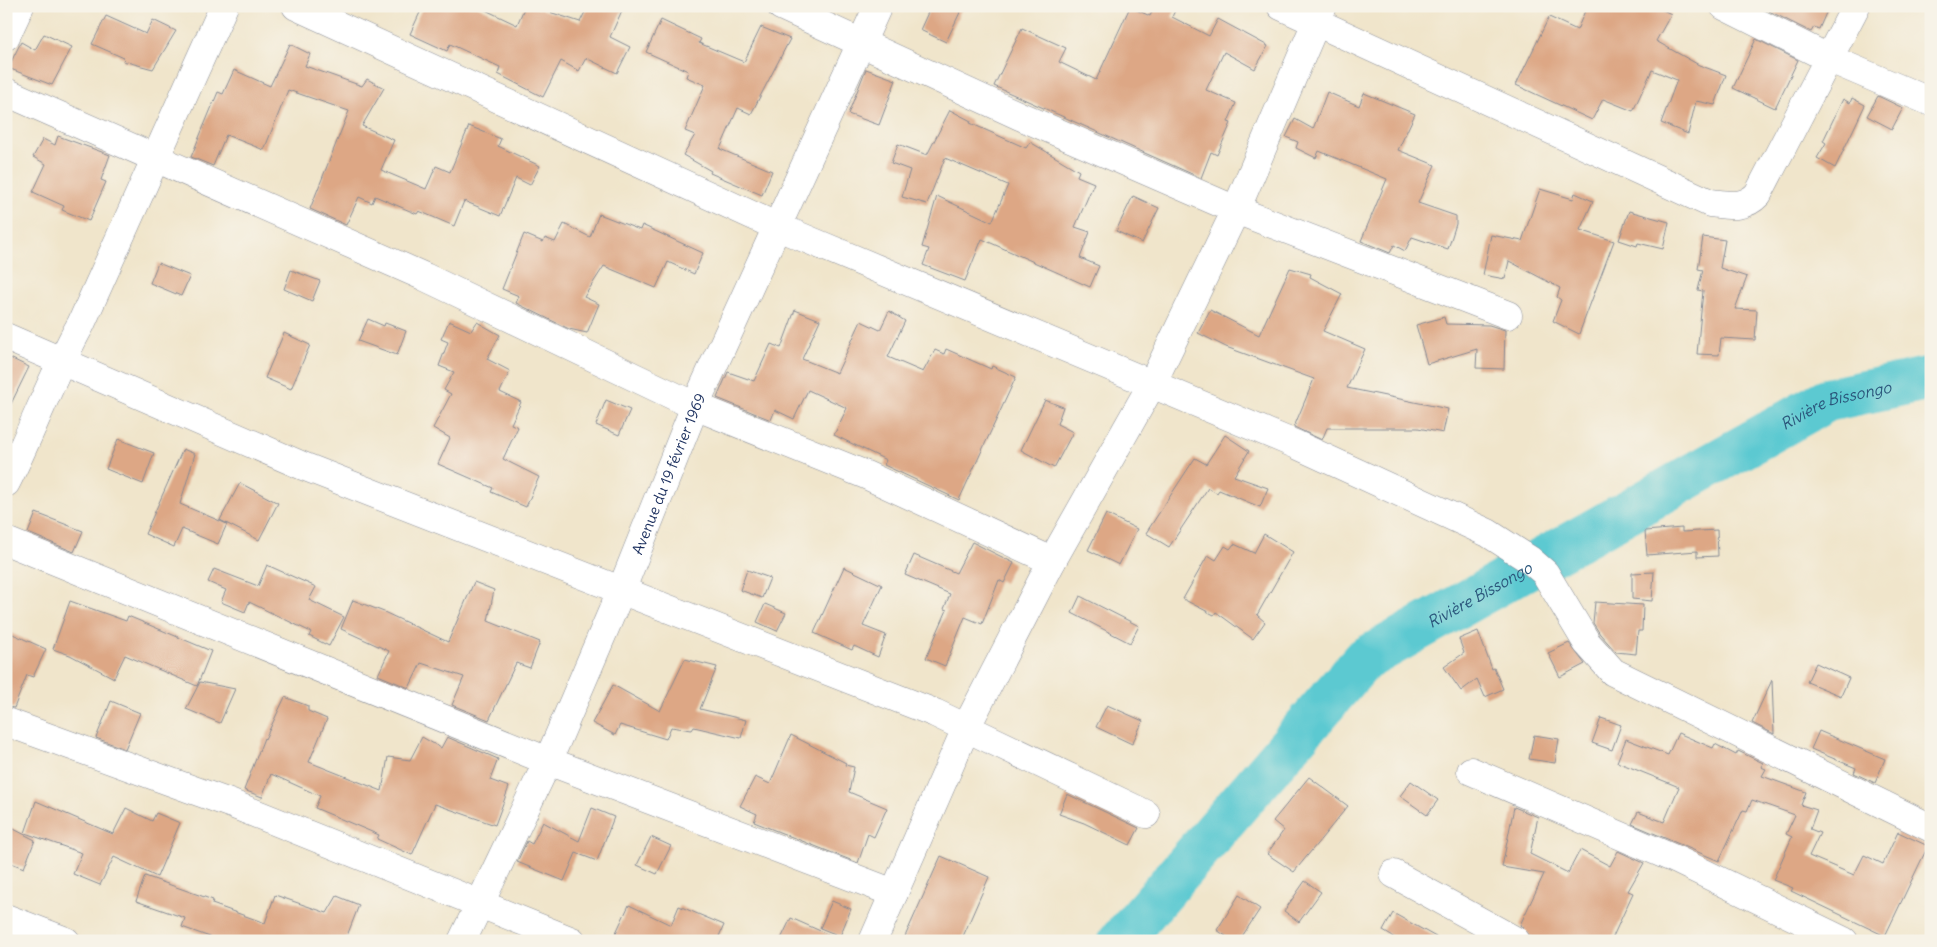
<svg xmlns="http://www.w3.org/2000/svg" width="1937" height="947" font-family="Delius,sans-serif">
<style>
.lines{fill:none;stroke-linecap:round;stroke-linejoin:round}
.river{stroke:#5cc9d1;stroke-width:44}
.building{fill:#dda785}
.minor-casing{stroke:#868a94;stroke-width:29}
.minor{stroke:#fff;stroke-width:28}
.labels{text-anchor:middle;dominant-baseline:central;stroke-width:5;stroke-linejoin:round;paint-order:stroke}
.street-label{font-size:15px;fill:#1b2f5e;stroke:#f7f3e8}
.water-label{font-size:16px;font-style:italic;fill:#2b567b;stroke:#f7f3e8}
</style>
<rect width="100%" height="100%" fill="#f7f3e8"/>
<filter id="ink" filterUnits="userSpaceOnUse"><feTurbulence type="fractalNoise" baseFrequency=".02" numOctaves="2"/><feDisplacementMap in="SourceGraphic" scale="10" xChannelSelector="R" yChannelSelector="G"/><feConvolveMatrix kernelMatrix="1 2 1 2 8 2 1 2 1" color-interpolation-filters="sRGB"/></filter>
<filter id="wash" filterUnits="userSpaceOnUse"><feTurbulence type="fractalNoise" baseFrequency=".0096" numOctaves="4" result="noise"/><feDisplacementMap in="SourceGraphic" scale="20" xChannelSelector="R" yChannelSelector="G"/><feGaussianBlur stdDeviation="1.12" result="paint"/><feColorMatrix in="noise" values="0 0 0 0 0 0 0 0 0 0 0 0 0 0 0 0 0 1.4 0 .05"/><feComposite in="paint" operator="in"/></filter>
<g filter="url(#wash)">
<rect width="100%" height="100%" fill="#f0e5cb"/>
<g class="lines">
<path class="river" id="s1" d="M1120,941L1363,660L1827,400L1931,378"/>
</g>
<g id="blocks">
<g class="building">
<polygon points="423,6 477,6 517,25 525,6 531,6 580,22 588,6 624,6 610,37 630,47 617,73 586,58 579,71 561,61 543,97 498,74 500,67 450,44 447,51 410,34"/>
<polygon points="931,6 963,6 946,42 920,30"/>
<polygon points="1155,6 1177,6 1172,17 1209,36 1218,19 1268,46 1255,69 1224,52 1206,90 1236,103 1228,122 1231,123 1217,155 1211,152 1201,178 994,86 1022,28 1066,48 1059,62 1096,80 1130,7 1150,16"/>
<polygon points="1587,6 1655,6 1671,14 1656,41 1699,65 1726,75 1715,105 1696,101 1688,134 1661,123 1677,80 1652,70 1633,111 1603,99 1592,120 1516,85 1549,17 1577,30"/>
<polygon points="1767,6 1829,6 1819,29 1814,27 1811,32 1769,11 1771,8"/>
<polygon points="106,16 146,34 153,20 176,31 153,69 123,61 124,58 92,44"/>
<polygon points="661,20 701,39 699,43 744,62 761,27 790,39 751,114 738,108 720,149 772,171 762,195 710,173 711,171 683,155 695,135 685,131 705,85 686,77 688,71 646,52"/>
<polygon points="44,34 72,47 52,85 8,68 21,42 35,50"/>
<polygon points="1756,39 1798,60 1775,108 1733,88"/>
<polygon points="290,44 310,54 305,66 362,86 367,79 384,88 362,126 394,140 381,170 426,189 436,166 450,172 469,126 501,139 498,146 540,166 530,185 516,178 500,216 464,201 454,226 419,211 417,214 375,196 372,203 359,197 346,225 310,209 349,111 288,90 264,150 226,135 213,166 191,157 218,92 223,94 234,70 270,86"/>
<polygon points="866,69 896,80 879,125 848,114"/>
<polygon points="1327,92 1359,106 1364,93 1415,114 1398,150 1435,165 1418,203 1456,216 1456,224 1448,249 1412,237 1405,251 1394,245 1390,253 1361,241 1387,179 1319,151 1316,158 1296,148 1298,142 1286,137 1295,119 1313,129"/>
<polygon points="1878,96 1903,108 1892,129 1867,116"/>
<polygon points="1852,98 1865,105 1835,168 1817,158 1826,143 1823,141 1843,99 1850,103"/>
<polygon points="950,110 971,121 970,123 1026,148 1030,142 1079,171 1077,176 1094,183 1075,227 1090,232 1080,258 1099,266 1090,287 982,239 965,281 923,265 929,249 922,247 937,196 992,222 1008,185 945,158 927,204 902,197 910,170 891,163 898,144 927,155"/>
<polygon points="58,136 110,155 101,180 106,182 89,221 62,210 64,206 33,192 46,164 33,157 43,139 55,145"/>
<polygon points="1540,189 1573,199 1575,193 1593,201 1580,230 1614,241 1579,334 1553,321 1561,300 1557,297 1560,288 1509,261 1505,279 1483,275 1491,235 1522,241"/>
<polygon points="1133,196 1159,208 1142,243 1116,231"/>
<polygon points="1629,211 1669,222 1663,249 1638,243 1637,246 1619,240"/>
<polygon points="599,214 640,230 642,225 703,253 694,274 668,262 656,288 604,266 584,297 599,304 587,333 569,329 516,303 519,296 502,289 524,234 543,242 545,238 555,242 564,224 590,237"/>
<polygon points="1703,237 1725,240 1720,268 1747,277 1735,309 1757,310 1755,340 1721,338 1719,355 1697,354 1703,291 1698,290 1703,270 1698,269"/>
<polygon points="158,263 190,276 181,296 150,283"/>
<polygon points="1290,268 1311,274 1310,277 1342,294 1323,331 1365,349 1347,388 1448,409 1443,433 1418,428 1327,428 1322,440 1294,427 1314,379 1226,347 1198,333 1210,310 1259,335"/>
<polygon points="291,270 320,281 312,301 284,289"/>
<polygon points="795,310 820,320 802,359 837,373 861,321 880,330 889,311 905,321 888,357 923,372 935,350 944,354 946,349 991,369 992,366 1016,377 959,500 884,465 886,460 834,435 847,408 808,390 794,419 775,410 771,420 717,398 728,372 754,381 771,344 781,348"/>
<polygon points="1444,317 1446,324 1489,325 1505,330 1504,369 1476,368 1477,349 1427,364 1416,325"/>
<polygon points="368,319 384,326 385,323 406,331 397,355 358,341"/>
<polygon points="449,321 471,331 477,322 500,335 487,359 510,371 500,392 521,402 511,424 518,427 503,459 539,477 526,507 491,492 493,488 438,464 450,438 433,428 451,394 444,390 454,372 439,366 448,342 441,339"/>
<polygon points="284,333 310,345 291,389 265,378"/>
<polygon points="6,356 29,367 6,414"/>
<polygon points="606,400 630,410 619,435 596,425"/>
<polygon points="1045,400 1063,407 1057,424 1073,432 1054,468 1021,450"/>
<polygon points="1225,435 1249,451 1234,476 1268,488 1260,507 1219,490 1217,493 1208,488 1169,547 1146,533 1195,458 1206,464"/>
<polygon points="118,439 154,453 143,484 106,469"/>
<polygon points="183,449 195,454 180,504 227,524 218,544 182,529 174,547 145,534"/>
<polygon points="240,483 278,503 259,540 220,520"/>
<polygon points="36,513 83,531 74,552 28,533"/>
<polygon points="1106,514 1137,529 1119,565 1088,550"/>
<polygon points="1682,528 1682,532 1717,530 1718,556 1697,557 1697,551 1647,555 1645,531"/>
<polygon points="1264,534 1293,552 1257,615 1265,622 1253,639 1216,612 1214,615 1183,599 1208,555 1216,560 1225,546 1230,549 1234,544 1254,553"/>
<polygon points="972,542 1014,563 1004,583 999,580 982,624 965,617 945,666 926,658 947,610 944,609 950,594 905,575 914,555 956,573"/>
<polygon points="267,565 316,587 309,600 344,617 329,646 309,636 311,632 249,602 245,612 221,602 226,590 208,582 214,569 258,586"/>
<polygon points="844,567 882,585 863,626 886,635 878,657 854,646 852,650 814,633"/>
<polygon points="747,570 770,578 762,598 740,590"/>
<polygon points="1654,572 1652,601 1632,599 1632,573"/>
<polygon points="474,582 494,590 488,621 540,642 530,668 516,663 489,720 452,705 464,677 421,663 409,688 378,675 389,651 341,629 353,600 384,612 448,642"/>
<polygon points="1080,596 1139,626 1130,643 1072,613"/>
<polygon points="70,601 126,621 128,616 211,651 197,686 125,655 114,678 70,655 53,649"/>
<polygon points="1595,602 1643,605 1642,631 1638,631 1636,654 1616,652 1600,634 1593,623"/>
<polygon points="765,604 786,613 777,631 757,622"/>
<polygon points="6,631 46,649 33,677 27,675 14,708 6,707"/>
<polygon points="1478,631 1492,669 1494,668 1503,689 1485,697 1477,679 1461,691 1444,667 1464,653 1459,639"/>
<polygon points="1569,643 1585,664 1560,677 1548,653"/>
<polygon points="685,659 717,667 700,709 746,720 741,738 694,727 692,730 671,727 666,739 620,725 615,735 592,723 613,685 660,711"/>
<polygon points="1816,663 1849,678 1841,696 1807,682"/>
<polygon points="1772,680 1774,734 1752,723"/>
<polygon points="200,682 235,689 220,723 186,709"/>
<polygon points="285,697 308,706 308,711 327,719 309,762 382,791 388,757 410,760 422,737 441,748 447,737 498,759 490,780 509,787 495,825 435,804 412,855 377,839 379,835 315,808 320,796 271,774 262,797 244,790 264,738 265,739"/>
<polygon points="111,701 140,713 125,749 96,738"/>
<polygon points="1107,705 1143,721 1132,744 1096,727"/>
<polygon points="1601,718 1621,725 1612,750 1592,743"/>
<polygon points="1819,731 1885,759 1875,783 1854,773 1856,768 1811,749"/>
<polygon points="1678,733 1713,748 1715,744 1736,755 1738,751 1763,763 1761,767 1766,769 1762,776 1806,792 1801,805 1817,810 1810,829 1820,833 1809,856 1854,875 1864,855 1883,864 1898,832 1928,846 1885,936 1791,891 1793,888 1773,880 1792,837 1786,834 1795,815 1752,800 1747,811 1743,810 1719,861 1632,824 1638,812 1664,822 1679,787 1617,762 1626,739 1668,755"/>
<polygon points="791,735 846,763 845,765 854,767 849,792 887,808 874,837 868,834 858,863 754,822 757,814 740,806 755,777 770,784"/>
<polygon points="1534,735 1559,739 1555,763 1529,759"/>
<polygon points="1309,777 1348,806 1294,872 1267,854 1284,830 1273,821"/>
<polygon points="1411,781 1438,800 1427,815 1400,796"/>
<polygon points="1067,794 1139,828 1130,845 1084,823 1059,814"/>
<polygon points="36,801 113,834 126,808 152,821 156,813 180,823 157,877 114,857 100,885 73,874 82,853 25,833"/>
<polygon points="1514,807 1538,817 1530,854 1568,873 1580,850 1610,866 1618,851 1644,863 1628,891 1633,893 1611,941 1542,941 1530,936 1520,925 1544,874 1502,867"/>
<polygon points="592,808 614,817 597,861 576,853 564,881 517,862 527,841 532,844 543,822 579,841"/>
<polygon points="6,825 35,840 24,868 6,861"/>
<polygon points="651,837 671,846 657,874 637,865"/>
<polygon points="941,856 989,877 961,941 903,941"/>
<polygon points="145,876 213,900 212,904 265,923 275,895 327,913 337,896 359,905 345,941 221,941 182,927 185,918 136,901"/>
<polygon points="1305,881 1321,892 1299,922 1284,911"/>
<polygon points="1239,895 1260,909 1239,941 1233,941 1217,930"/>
<polygon points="832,901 851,909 840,936 820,928"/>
<polygon points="629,905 671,925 679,906 724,925 717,941 612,941"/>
<polygon points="1393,913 1443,941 1400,941 1383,931"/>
<polygon points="791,918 843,941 780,941"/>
</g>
</g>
</g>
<g filter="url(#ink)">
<use href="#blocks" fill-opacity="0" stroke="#868a94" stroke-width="1"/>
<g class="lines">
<g class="minor-casing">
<g id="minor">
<polyline points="296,6 778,227 1297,445 1488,533 1530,560 1545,573 1587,643 1613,672 1931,828"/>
<polyline points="781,6 1020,116 1236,210 1508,315"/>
<path d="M1281,6L1710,203C1729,205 1744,209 1758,194L1856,6"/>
<polyline points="1724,6 1830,59 1931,102"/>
<polyline points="6,36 20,6"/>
<polyline points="6,92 425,277 695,406 866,475 1052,561"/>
<polyline points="6,337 303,466 935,713 1146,814"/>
<path d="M6,483C33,430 52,375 81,324L224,6"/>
<polyline points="6,541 548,761 894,893"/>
<polyline points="6,722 232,804 572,941"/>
<polyline points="1471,771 1677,860 1844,941"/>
<polyline points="1394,874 1516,941"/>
<polyline points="6,918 66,941"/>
<path id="s2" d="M462,941L548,761L621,591L695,406L878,6"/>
<polyline points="873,941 967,726 1052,561 1152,384 1236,210 1323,6"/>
</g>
</g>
<use href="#minor" class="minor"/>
</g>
</g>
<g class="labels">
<g class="street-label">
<text stroke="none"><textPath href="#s2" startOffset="511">Avenue du 19 février 1969</textPath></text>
</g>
<g class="water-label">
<text stroke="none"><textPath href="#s1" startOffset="910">Rivière Bissongo</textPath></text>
<text stroke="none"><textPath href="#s1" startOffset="505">Rivière Bissongo</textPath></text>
</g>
</g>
<rect width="1937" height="947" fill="none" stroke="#f7f3e8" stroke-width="25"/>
</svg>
